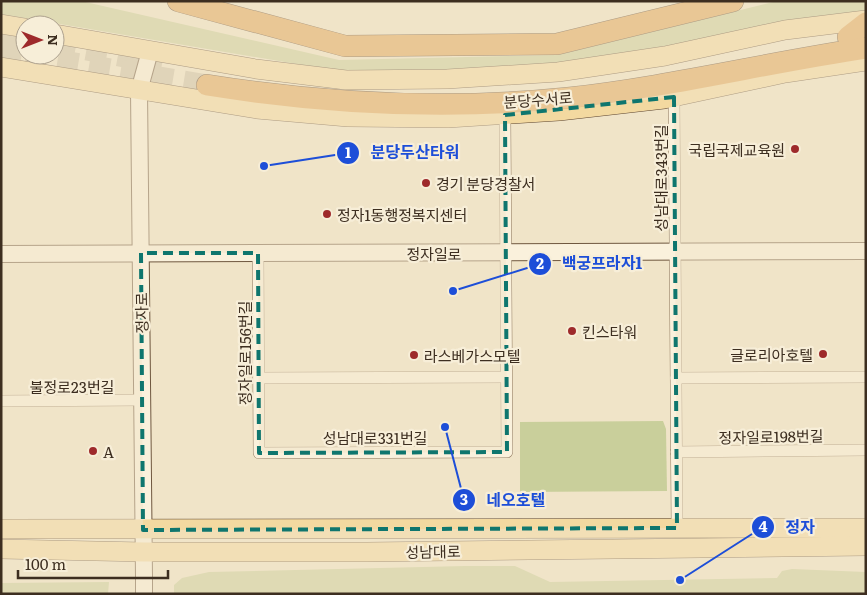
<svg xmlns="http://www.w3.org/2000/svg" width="867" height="595" font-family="Literata,'Noto Sans KR',serif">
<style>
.green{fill:#c9cf9b}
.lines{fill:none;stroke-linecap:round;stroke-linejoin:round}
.highway-tunnel{stroke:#ccc0a6;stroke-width:21;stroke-dasharray:21 11;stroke-linecap:butt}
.street-casing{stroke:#8d765c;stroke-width:12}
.secondary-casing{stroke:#6f573f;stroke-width:18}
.primary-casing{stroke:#5b4430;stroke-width:20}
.highway-casing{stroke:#5b4430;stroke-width:22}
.street{stroke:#faf1dc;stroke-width:11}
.secondary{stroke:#faf1dc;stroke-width:16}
.primary{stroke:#f3d9a0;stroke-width:19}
.highway{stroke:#e0a458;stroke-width:21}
.secondary-bridge-casing{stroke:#6f573f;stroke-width:18;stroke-linecap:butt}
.secondary-bridge{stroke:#faf1dc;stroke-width:16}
.marked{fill:none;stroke:#0f766e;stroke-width:4;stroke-dasharray:10 6;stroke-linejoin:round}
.poi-dot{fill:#9e2a2b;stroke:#f7eed8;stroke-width:2}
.labels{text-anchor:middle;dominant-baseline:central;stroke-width:4.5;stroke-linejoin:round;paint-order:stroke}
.street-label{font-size:15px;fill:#3d2e20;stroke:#f7eed8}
.poi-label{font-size:15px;fill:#3d2e20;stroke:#f7eed8;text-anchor:start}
.leader{fill:none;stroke:#1d4ed8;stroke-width:2}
.callout-dot{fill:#1d4ed8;stroke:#f7eed8;stroke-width:2}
.mark-label{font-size:15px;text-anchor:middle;font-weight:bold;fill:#fff}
.callout-label{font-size:16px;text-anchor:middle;font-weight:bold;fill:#1d4ed8;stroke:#f7eed8;stroke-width:4.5;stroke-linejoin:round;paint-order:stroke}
</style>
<rect width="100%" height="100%" fill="#f0e4c8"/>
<g class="green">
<polygon points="1,1 81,1 339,60 557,55 777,1 866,1 866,11 557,68 442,73 338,71 1,14"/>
<polygon points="663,421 666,429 667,491 520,492 520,422"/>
<polygon points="465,566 515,566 550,582 777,578 782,571 792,569 866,572 866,594 174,594 174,585 182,578 209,572"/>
<polygon points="109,582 108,594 1,594 1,583"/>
</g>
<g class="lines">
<g class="highway-tunnel">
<polyline points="1,35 25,39"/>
<polyline points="55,44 162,64"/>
<polyline points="1,51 25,55"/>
<polyline points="26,55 207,85"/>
</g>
<g class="street-casing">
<g id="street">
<polyline points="674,97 677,528"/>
<polyline points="258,253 259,453 507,452 505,115"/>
<polyline points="259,378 506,377"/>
<polyline points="676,378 866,377"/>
<polyline points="1,401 142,400"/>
<polyline points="676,452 866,450"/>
</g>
</g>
<g class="secondary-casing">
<g id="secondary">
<polyline points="1,254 866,251"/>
<polyline points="144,577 139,91 150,51"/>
</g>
</g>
<g class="primary-casing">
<g id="primary">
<polyline points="1,24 25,28"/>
<polyline points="55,34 256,69 346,80 447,79 558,72 665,56 785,30 866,20"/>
<polyline points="1,67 257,109 348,117 448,118 559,111 664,99 785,73 866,61"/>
<polyline points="1,529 866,528"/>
<polyline points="1,549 144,552 367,552 866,546"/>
</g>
</g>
<g class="highway-casing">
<g id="highway">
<polyline points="178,1 345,46 557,44 733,1"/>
<polyline points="848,37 866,23"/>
<path d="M207,85C326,104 449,110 568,98C668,87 766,63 866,48"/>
</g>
</g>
<use href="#street" class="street"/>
<use href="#secondary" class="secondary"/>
<use href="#primary" class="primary"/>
<use href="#highway" class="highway"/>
<g class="secondary-bridge-casing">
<polyline id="secondary-bridge" points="144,577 144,594"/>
</g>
<use href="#secondary-bridge" class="secondary-bridge"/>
</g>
<path d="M0 0H867V595H0ZM674,97L677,528L143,530L141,253H258L259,453L507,452L505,115Z" fill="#f0e4c8" fill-opacity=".55" fill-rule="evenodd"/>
<path class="marked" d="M674,97L677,528L143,530L141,253H258L259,453L507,452L505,115Z"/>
<g class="poi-dot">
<circle cx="795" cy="149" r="5"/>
<circle cx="426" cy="183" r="5"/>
<circle cx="327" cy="214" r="5"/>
<circle cx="572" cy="331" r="5"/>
<circle cx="823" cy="354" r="5"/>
<circle cx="414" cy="355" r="5"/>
<circle cx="93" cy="451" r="5"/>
</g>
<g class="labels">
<g class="street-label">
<text transform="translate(538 99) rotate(-4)">분당수서로</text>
<text transform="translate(660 178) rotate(-90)">성남대로343번길</text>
<text x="434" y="253">정자일로</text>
<text transform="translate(141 313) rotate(-91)">정자로</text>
<text transform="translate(244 353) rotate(-90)">정자일로156번길</text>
<text x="72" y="386">불정로23번길</text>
<text transform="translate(771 436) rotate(-1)">정자일로198번길</text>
<text x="375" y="437">성남대로331번길</text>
<text transform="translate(433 551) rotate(-1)">성남대로</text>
</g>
<g class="poi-label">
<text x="785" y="149" text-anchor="end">국립국제교육원</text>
<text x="436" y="183">경기 분당경찰서</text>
<text x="337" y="214">정자1동행정복지센터</text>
<text x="582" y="331">킨스타워</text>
<text x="813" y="354" text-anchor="end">글로리아호텔</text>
<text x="424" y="355">라스베가스모텔</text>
<text x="103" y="451">A</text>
</g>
</g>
<path class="leader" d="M264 166L348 153M453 291L540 264M445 427L464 500M680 580L763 527"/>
<g class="callout-dot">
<circle cx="264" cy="166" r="5"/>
<circle cx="453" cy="291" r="5"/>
<circle cx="445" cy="427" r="5"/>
<circle cx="680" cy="580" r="5"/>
<circle cx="348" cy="153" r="12"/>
<circle cx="540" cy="264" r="12"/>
<circle cx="464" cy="500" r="12"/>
<circle cx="763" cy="527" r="12"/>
</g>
<g class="mark-label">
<text x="348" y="158">1</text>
<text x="540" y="269">2</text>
<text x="464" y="505">3</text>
<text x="763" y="532">4</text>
</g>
<g class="callout-label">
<text x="415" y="158">분당두산타워</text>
<text x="602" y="269">백궁프라자1</text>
<text x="516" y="506">네오호텔</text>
<text x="800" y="533">정자</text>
</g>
<rect width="867" height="595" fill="none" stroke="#3d2e20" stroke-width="5"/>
<g transform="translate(40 40) rotate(90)"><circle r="24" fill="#f7eed8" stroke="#ada18e"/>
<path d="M0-4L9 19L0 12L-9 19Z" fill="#9e2a2b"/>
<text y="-8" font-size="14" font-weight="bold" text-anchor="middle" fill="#3d2e20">N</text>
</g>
<path d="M18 570v8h150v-8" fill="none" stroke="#3d2e20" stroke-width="2.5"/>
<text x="25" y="570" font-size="15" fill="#3d2e20" stroke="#f7eed8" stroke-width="4" paint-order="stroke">100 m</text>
</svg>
